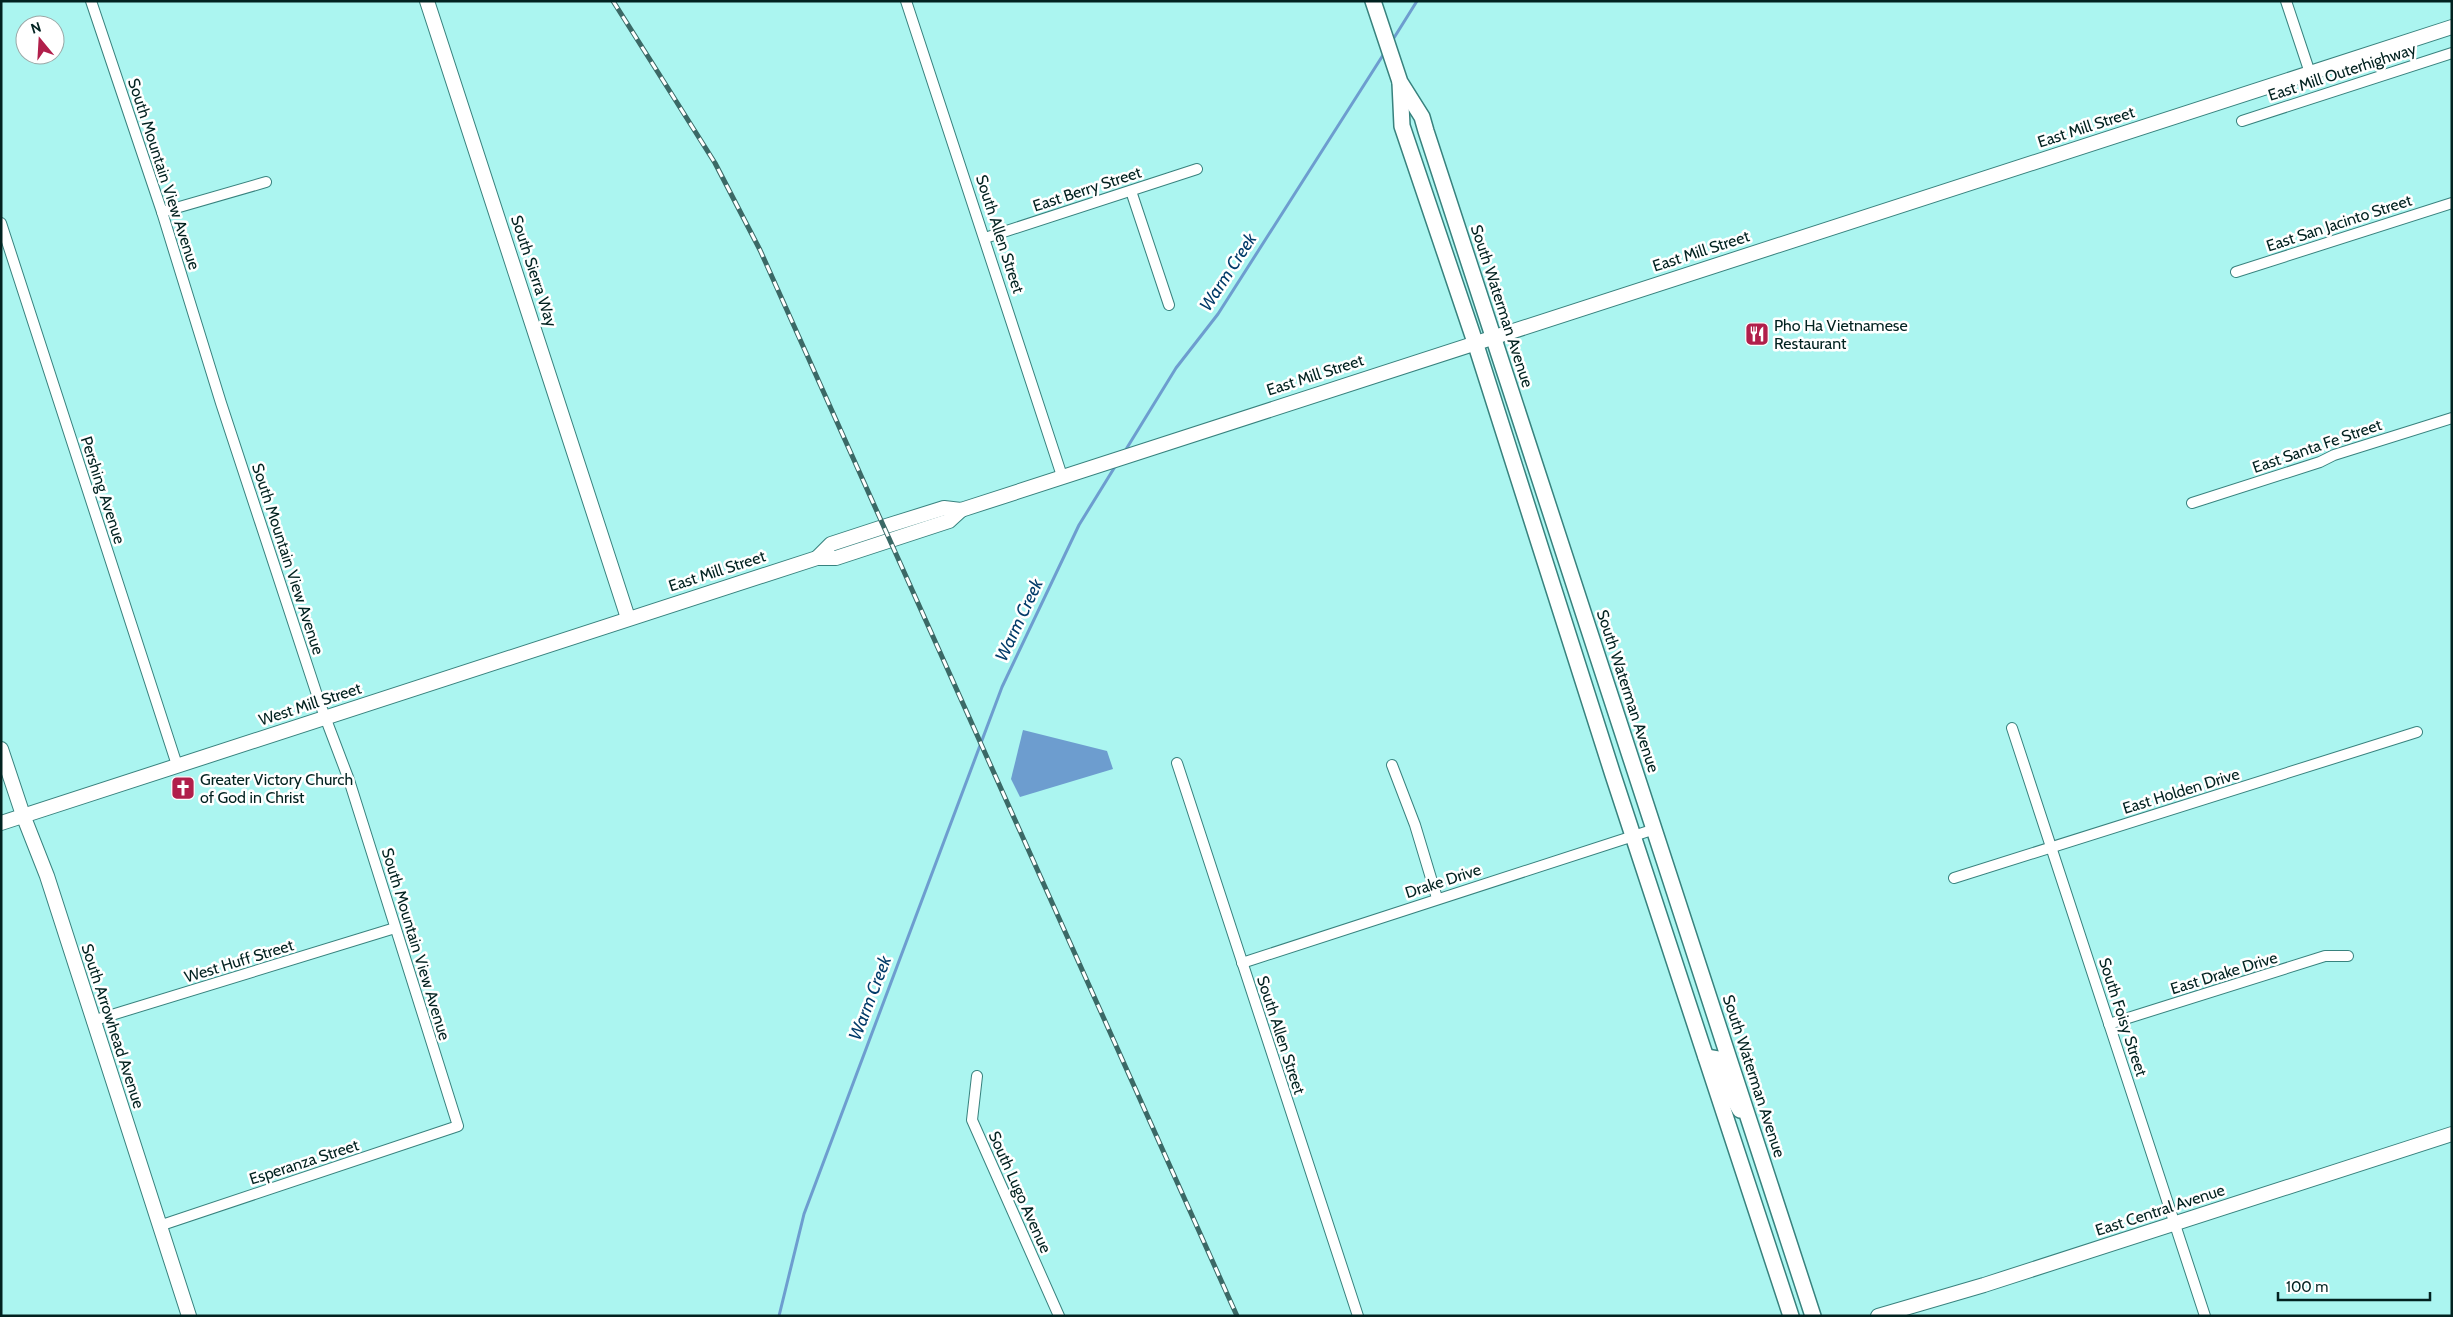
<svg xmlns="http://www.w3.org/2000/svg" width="2453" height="1317" font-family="Cabin,sans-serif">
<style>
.water{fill:#6d9dcf}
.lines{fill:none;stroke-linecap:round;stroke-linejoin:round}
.stream{stroke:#6d9dcf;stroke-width:3}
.street-casing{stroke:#38827e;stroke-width:12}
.secondary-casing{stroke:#38827e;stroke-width:16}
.primary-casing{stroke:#38827e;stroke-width:18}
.street{stroke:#fff;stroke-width:10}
.secondary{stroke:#fff;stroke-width:14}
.primary{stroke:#fff;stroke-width:15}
.rail-casing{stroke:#3b6966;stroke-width:5}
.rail{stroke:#fff;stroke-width:3;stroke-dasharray:9;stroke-linecap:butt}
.labels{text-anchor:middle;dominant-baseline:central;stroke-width:5;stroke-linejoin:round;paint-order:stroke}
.street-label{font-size:16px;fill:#022220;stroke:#fff}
.poi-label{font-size:16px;fill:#022220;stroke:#fff;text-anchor:start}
.water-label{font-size:18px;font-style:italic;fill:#023b69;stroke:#fff}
</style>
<rect width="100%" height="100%" fill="#abf5f0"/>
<polygon class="water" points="1023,730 1107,751 1113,769 1020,797 1011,779"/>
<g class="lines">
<g class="stream">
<polyline points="1392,41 1417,1"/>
<polyline points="1125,451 1176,368 1218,314 1385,52"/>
<polyline points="779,1316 804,1214 1002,687 1079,525 1116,465"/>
</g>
<g class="street-casing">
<g id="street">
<polyline points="91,1 162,212 221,403 319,701 349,780 458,1126 159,1226"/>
<polyline points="906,1 1062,476"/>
<polyline points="2286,1 2310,73"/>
<polyline points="2242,121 2452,53"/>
<polyline points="1131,191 1169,305"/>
<polyline points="162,212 266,182"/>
<polyline points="1,223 177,765"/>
<polyline points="985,238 1197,169"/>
<polyline points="2236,272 2452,203"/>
<polyline points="2192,503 2320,462 2334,455 2452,418"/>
<polyline points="2012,728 2205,1316"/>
<polyline points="1177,763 1358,1316"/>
<polyline points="1392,765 1415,825 1437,898"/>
<polyline points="1954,878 2417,732"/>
<polyline points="1242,963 1655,829"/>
<polyline points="92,1021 395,928"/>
<polyline points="2109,1024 2325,956 2348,956"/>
<polyline points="977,1076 972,1120 1059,1316"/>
</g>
</g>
<g class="secondary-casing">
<g id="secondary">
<polyline points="427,1 628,618"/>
<polyline points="817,558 831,544 883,527 944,508 961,510 2452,27"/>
<polyline points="1,749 23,815 47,876 189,1316"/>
<polyline points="1,823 817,558 836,558 949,521 961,510"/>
<polyline points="1878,1316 1984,1285 2452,1134"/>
</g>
</g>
<g class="primary-casing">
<g id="primary">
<polyline points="1373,1 1400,82 1422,117 1426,131 1813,1316"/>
<polyline points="1400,83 1402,126 1475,342 1613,775 1791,1316"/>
<polyline points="1706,1057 1718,1059 1729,1091 1740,1110"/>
</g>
</g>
<use href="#street" class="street"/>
<use href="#secondary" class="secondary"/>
<use href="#primary" class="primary"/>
<g class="rail-casing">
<polyline id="rail" points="613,1 715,163 760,250 1237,1316"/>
</g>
<use href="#rail" class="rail"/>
</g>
<defs>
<g id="restaurant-square" transform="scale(1.25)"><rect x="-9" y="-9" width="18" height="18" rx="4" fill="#b11f4b" stroke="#fff"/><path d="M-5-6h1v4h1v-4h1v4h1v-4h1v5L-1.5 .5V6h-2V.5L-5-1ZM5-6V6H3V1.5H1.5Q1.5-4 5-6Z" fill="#fff"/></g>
<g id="church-square" transform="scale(1.25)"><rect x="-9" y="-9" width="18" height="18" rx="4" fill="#b11f4b" stroke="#fff"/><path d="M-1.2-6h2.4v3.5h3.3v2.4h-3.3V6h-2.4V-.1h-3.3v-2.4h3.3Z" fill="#fff"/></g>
</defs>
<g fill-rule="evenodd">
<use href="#restaurant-square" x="1757" y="334"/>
<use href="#church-square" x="183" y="788"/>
</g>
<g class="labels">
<g class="street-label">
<text transform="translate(2342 72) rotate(-18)">East Mill Outerhighway</text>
<text transform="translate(2086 127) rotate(-18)">East Mill Street</text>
<text transform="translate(164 174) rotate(72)">South Mountain View Avenue</text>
<text transform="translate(1087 189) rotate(-18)">East Berry Street</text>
<text transform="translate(2339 223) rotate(-18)">East San Jacinto Street</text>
<text transform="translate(1000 234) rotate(72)">South Allen Street</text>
<text transform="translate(1701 251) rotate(-18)">East Mill Street</text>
<text transform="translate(534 271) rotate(72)">South Sierra Way</text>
<text transform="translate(1502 306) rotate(72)">South Waterman Avenue</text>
<text transform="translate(1315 375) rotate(-18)">East Mill Street</text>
<text transform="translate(2317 446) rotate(-19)">East Santa Fe Street</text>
<text transform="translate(103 490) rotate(72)">Pershing Avenue</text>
<text transform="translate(288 559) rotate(72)">South Mountain View Avenue</text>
<text transform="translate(717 571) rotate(-18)">East Mill Street</text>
<text transform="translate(1628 691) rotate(72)">South Waterman Avenue</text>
<text transform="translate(310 704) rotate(-18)">West Mill Street</text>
<text transform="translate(2181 791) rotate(-17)">East Holden Drive</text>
<text transform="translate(1443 881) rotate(-18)">Drake Drive</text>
<text transform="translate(416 944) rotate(73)">South Mountain View Avenue</text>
<text transform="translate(239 961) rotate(-17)">West Huff Street</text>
<text transform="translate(2224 973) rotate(-17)">East Drake Drive</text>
<text transform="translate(2123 1017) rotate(72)">South Foisy Street</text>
<text transform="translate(113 1026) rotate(72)">South Arrowhead Avenue</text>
<text transform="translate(1281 1035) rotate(72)">South Allen Street</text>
<text transform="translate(1754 1076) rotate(72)">South Waterman Avenue</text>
<text transform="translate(304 1162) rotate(-18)">Esperanza Street</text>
<text transform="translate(1020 1192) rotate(66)">South Lugo Avenue</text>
<text transform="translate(2160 1210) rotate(-18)">East Central Avenue</text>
</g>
<g class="poi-label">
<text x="1774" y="325">Pho Ha Vietnamese<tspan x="1774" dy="18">Restaurant</tspan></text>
<text x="200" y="779">Greater Victory Church<tspan x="200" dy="18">of God in Christ</tspan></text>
</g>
<g class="water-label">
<text transform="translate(1228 272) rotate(-57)">Warm Creek</text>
<text transform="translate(1019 620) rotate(-65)">Warm Creek</text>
<text transform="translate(870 998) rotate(-69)">Warm Creek</text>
</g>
</g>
<rect width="2453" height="1317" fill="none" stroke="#022220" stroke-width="5"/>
<g transform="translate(40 40) rotate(342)"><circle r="24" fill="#ffffff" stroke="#9aa7a6"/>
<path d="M0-4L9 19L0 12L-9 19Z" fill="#b11f4b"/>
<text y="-8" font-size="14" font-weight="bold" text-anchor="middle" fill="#022220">N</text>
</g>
<path d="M2278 1292v8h152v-8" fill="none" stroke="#022220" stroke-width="2.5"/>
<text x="2286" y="1292" font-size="15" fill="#022220" stroke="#ffffff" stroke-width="4" paint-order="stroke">100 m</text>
</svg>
